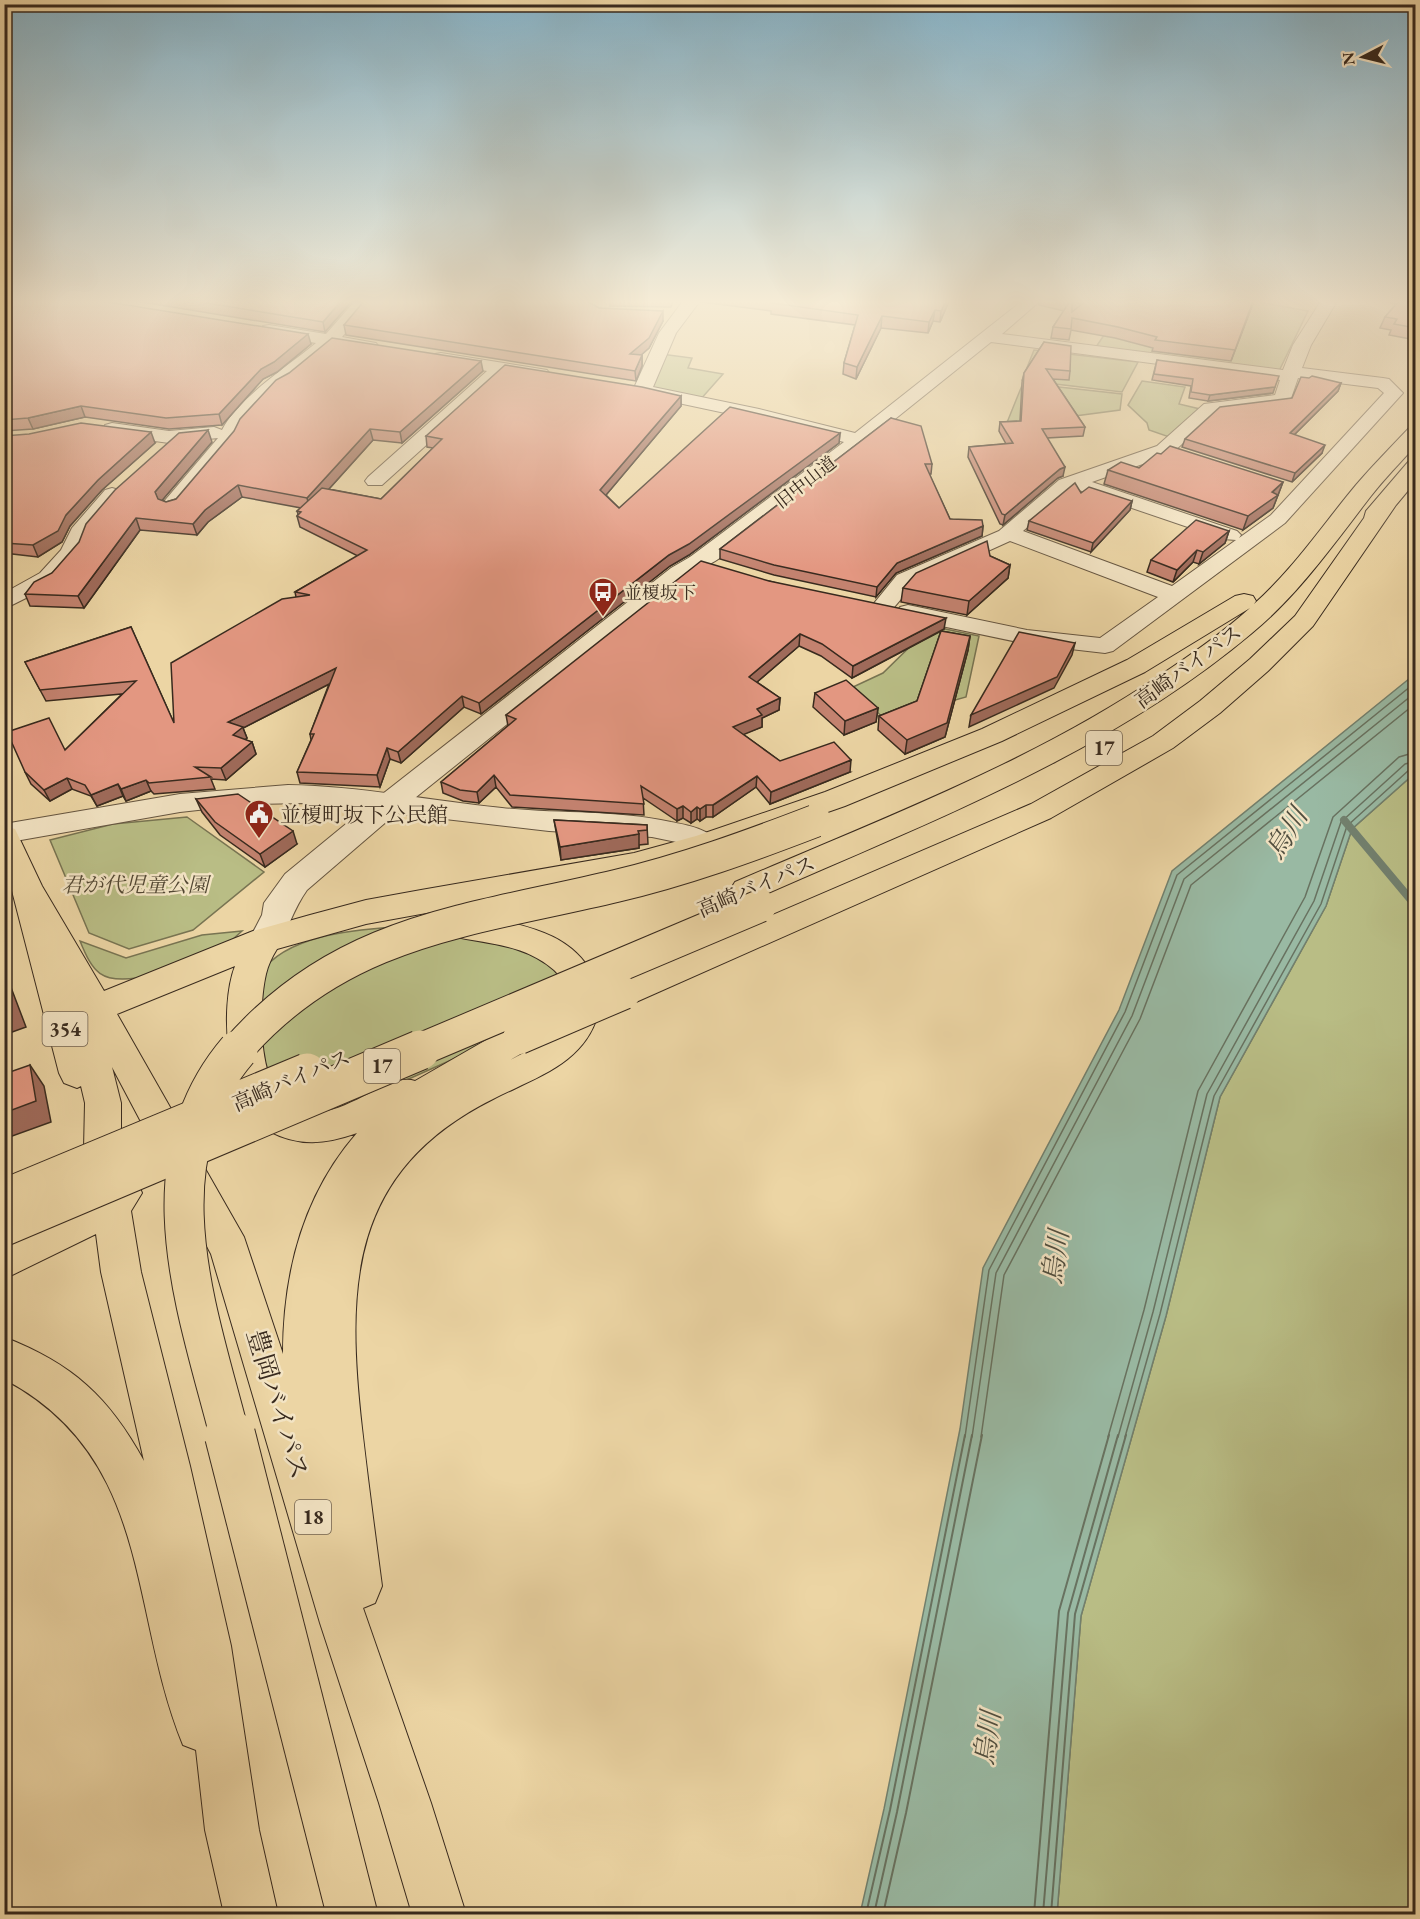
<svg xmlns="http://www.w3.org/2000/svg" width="1420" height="1919" font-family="'EB Garamond','Noto Serif JP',serif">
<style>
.green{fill:#b9bd85;stroke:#787452;stroke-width:1.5}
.water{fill:#99b9a3;stroke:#72806e;stroke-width:1.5}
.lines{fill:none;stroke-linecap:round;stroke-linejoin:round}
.shore-far1{stroke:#687260;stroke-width:1.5}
.shore{stroke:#687260;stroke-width:2}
.stream{stroke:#72806e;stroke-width:8}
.minor-casing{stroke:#655540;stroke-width:2}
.tertiary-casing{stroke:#655540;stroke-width:2}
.trunk-casing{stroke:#382a1e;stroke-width:2}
.minor{fill:#f3e4c4;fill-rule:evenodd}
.tertiary{fill:#f3e4c4;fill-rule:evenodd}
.trunk{fill:#ecd5a4;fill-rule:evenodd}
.trunk-bridge-far2-casing{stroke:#382a1e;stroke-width:34;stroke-linecap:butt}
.trunk-bridge-far1-casing{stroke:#382a1e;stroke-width:41;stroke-linecap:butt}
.trunk-bridge-casing{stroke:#382a1e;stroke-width:52;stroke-linecap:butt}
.trunk-bridge-far2{stroke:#ecd5a4;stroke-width:32}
.trunk-bridge-far1{stroke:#ecd5a4;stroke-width:39}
.trunk-bridge{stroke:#ecd5a4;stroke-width:50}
.wall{fill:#c3826f;stroke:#382a1e;stroke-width:1.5}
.shaded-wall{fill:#9f6a5a;stroke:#382a1e;stroke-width:1.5}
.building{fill:#e39781;stroke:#382a1e;stroke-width:1.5;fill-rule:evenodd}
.labels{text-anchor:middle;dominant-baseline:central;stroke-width:5;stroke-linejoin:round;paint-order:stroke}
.far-street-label{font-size:18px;fill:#382a1e;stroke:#f3e4c4}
.far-poi-label{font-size:18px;fill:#382a1e;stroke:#f3e4c4;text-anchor:start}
.shield{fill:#f3e4c4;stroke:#706250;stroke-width:1.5}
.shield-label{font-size:20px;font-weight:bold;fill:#382a1e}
.street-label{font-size:21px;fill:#382a1e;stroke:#f3e4c4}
.poi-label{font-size:21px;fill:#382a1e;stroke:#f3e4c4;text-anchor:start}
.park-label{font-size:21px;font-style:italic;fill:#524733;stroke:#f3e4c4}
.near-street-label{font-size:26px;fill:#382a1e;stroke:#f3e4c4}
.near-water-label{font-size:27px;font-style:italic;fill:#504e3f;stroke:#f3e4c4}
</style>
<rect width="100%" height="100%" fill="#ecd5a4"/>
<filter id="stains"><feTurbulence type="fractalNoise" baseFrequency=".00333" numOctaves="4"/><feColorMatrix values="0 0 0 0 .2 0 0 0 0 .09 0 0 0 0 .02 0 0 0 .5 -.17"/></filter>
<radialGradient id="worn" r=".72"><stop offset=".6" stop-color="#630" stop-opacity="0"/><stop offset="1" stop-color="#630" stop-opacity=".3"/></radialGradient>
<g class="green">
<polygon points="1127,301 1253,301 1308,311 1279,371 1096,347"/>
<polygon points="1034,350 1138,362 1122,392 1022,380"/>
<polygon points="661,354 692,358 688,368 723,374 700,400 647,388"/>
<polygon points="1142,381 1185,387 1179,404 1200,409 1172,438 1149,430 1147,423 1128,405"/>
<polygon points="1023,383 1122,394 1120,410 1006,425"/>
<polygon points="931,626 979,636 966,697 885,720 853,687 883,673"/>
<polygon points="1415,773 1415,1914 1057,1914 1081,1616 1166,1316 1220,1097 1326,906 1352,829"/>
<polygon points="187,817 264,872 193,930 129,949 89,933 50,840 113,824"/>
<path d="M393,927L411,928L535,951L564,978L512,1033L339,1110L319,1112L277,1091L263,1059L261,973C285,936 352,930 393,927Z"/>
<path d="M242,931L232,940L137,978C101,983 93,973 80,941L126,958L202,935Z"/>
</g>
<polygon class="water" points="1415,674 1415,773 1352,829 1326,906 1220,1097 1166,1316 1081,1616 1057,1914 860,1914 884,1809 960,1429 983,1268 1119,1010 1172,871"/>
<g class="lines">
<g class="shore-far1">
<polyline points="965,1437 989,1270 1125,1012 1177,875 1416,682"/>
<polyline points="972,1437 996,1273 1132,1016 1184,879 1416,692"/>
<polyline points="981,1437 1004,1275 1140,1019 1191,885 1416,703"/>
<polyline points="1108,1437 1144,1310 1198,1091 1305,897 1333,817 1399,757 1416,752"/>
<polyline points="1118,1437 1153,1312 1207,1094 1314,901 1341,822 1405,764 1416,761"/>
<polyline points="1125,1437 1160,1314 1214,1096 1321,904 1347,826 1409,770 1416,769"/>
</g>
<g class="shore">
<polyline points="866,1914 890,1810 965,1435"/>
<polyline points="874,1914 897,1812 972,1435"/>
<polyline points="883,1914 906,1813 982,1435"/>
<polyline points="1034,1914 1059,1611 1109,1435"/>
<polyline points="1043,1914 1068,1613 1118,1435"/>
<polyline points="1051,1914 1075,1614 1126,1435"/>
</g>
<polyline class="stream" points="1344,820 1416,906"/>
<g class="minor-casing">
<g id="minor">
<path d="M355,301H372L342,337L376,343L379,347L376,351L370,352L333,346L290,382L277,389L241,429L236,441L178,509L171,511L164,509L161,505L218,438L169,443L112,435L105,433L103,429L105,425L112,423L169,431L214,427L222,430C237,399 288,366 316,343L263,334L261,330L263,326L269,325L326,334Z"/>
<path d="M683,301H700L676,333L653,387L759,409L855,433L1022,301H1040L1002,334L1283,370L1293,345L1321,301H1337L1311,345L1302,368L1383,378L1389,379L1403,393L1285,523L1113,651L1105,653L1027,644L908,619L900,617L897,612L900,607L908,605L1027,630L1100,638L1158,597L1010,541L913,585L890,612L882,614L874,612L871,607L897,575L999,531L1059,480L1157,446L1204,404L1275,395L1280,380L991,342L738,545C724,554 708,571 690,567L687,562L690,557L844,442L758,420L636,394L633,390L659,333ZM1298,378L1378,388L1384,393L1271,515L1239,538L1241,535L1237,531L1092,482L1171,454L1216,413L1289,404ZM1073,488L1223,539L1236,540L1172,586L1023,531Z"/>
<polygon points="441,353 541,369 547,370 550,374 547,378 541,379 505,374 382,485 368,485 365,481 368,477 487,371 435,362 432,358 435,354"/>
<polygon points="112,488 119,490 122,494 89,534 82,552 56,583 4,609 4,593 40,573 61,550 72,528 105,490"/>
<path d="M288,785C360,786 431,801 502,808C558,814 616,810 671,822C687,825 710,829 719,844L715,851L705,854L681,843L652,837L549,831L306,803L252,804L180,812L4,843V824L180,794Z"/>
</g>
</g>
<g class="tertiary-casing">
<path id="tertiary" d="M698,555L706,557L710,562L706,567L689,578L400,810L307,890C294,908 288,929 277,949L265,952L253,949L249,940L262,915L264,903L285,874L380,796L671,568L690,557Z"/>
</g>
<g class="trunk-casing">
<g id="trunk">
<path d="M1416,426V445C1401,462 1384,479 1371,496C1333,545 1299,594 1252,633C1107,755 928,822 757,898L746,901L735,898L730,890L735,882C879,820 1028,764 1159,676C1191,655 1222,633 1250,608L1145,672L1002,741L845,806L716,851L634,875L366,924L277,949C272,957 268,965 266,974C258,1008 256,1098 299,1111C341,1123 388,1071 415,1081L507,1028L519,1024L531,1028L536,1038L531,1048L510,1060C532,1049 566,1033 566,1004C566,998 566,990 565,985C563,979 558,974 554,970C520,940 477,945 437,932L432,924L437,916C456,910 479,916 499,920C538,929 573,938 593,975C599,985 602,998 599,1010C587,1063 536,1077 493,1099C349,1171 346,1286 362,1428C368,1481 375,1533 382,1586L375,1603L363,1608L431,1803L466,1914H412L379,1803L320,1623L211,1254L112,1067L121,1103V1172L122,1176L137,1181L142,1193L131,1211L141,1272L190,1466L231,1646L259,1830L278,1914H224L205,1830L196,1750L183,1745C128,1611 154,1458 4,1379V1337C73,1364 109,1397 144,1461L101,1272L96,1234L4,1279V1241L90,1199L80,1158L84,1149L85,1103L81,1086L77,1088L64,1083L59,1073L11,887L4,871V826L15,829L42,886L104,991L253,931L310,915L366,900L421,890L634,853L696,836L825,792L982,729L1127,660L1235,596L1244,594L1253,596L1256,601L1254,604C1295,567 1321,527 1356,485C1373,465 1391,447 1409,428ZM235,966C219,1007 225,1107 269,1131C299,1147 326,1144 357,1133C303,1195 283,1274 283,1354L244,1237L117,1014Z"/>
<polygon points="1416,461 1416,481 1396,505 1313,626 1268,671 1220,713 1173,748 1051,818 636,1002 624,1006 612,1002 607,993 612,984 1031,804 1153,736 1200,701 1250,659 1295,616 1364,518 1366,511 1408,462"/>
</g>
</g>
<use href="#minor" class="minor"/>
<use href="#tertiary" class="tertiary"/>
<use href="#trunk" class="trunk"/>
<g class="trunk-bridge-far2-casing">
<g id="trunk-bridge-far2">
<polyline points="519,1038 624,993"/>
<path d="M236,1051C341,929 470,921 616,886C684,870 750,846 815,821"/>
<polyline points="417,1051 760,906"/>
</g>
</g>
<g class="trunk-bridge-far1-casing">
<g id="trunk-bridge-far1">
<polyline points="4,1199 307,1073"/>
<polyline points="4,1226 420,1050"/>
<path d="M230,1437C198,1311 141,1163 238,1050"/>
</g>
</g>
<g class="trunk-bridge-casing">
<polyline id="trunk-bridge" points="230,1435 352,1914"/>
</g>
<use href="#trunk-bridge-far2" class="trunk-bridge-far2"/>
<use href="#trunk-bridge-far1" class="trunk-bridge-far1"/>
<use href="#trunk-bridge" class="trunk-bridge"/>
</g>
<g class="wall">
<polygon points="4,301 311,344 277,372 263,379 222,425 169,429 85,417 33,429 4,431"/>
<polygon points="136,301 352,301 325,332"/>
<polygon points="610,301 673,301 671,307 610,306"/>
<polygon points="701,301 949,301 940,322 933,321 928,333 881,328 856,379 843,374 844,363 855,325 771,314 771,311 702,302"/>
<polygon points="1039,301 1254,301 1231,361 1152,351 1153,348 1115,338 1071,330 1069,340 1051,338 1053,327 1064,311 1039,305"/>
<polygon points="1383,301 1416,301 1416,340 1389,335 1391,330 1380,328 1385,317 1396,304"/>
<polygon points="590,303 599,308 663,321 649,348 641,355 642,355 642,366 636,381 346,335 344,325"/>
<polygon points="1044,342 1070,371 1069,380 1053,379 1085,427 1083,436 1047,438 1063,476 1058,478 1003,525 1000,524 968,457 969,447 1006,444 999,431 1000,422 1020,421 1022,382 1024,373"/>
<polygon points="1157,360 1273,393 1208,401 1189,398 1191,386 1152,380"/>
<polygon points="483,371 402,443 373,440 329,489 381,499 433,448 427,447 426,436 681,396 681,406 606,495 619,508 840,433 839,443 689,555 670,566 481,714 464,707 401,763 390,759 380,787 300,783 297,772 311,740 310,734 329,684 243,728 247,738 245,740 252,742 256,754 226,780 211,779 215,789 154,794 151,791 126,801 123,796 97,806 91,796 72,789 50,801 31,784 25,772 65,750 122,694 46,701 25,662 131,627 174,723 296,597 295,592 358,556 300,527 297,516 298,514 297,511 301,508 242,497 208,522 197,535 140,530 84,608 30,606 25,594 52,573 212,442 162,500 166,502 176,499"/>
<polygon points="1341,383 1338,391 1294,435 1322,453 1292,482 1182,447 1185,439 1292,398"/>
<polygon points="891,418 932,464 931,474 929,474 950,519 983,526 982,536 896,573 876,597 774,575 720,559 720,549"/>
<polygon points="4,436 155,443 102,490 70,526 62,542 38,557 4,553"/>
<polygon points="1161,454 1283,482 1273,508 1243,530 1104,484 1108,470 1139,468"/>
<polygon points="1081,493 1132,501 1130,510 1091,552 1027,530 1029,521"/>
<polygon points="1229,531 1225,543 1199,564 1193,562 1173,582 1147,572 1151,560"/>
<polygon points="990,556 1010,565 1008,578 967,615 901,602 903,588"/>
<polygon points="769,581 944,629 941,631 970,636 968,650 945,737 905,754 878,730 879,716 917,701 941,631 852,678 821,656 799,646 757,682 780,698 779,710 762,718 762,727 743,734 780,761 850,772 770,804 756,787 713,817 706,817 700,821 697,819 691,823 683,818 677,821 643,798 644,815 512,807 496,787 479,803 463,801 443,793 441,782 508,726 506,715"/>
<polygon points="815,693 878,708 876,722 844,735 813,707"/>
<polygon points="196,799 297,844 265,867 220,835 202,812"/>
<polygon points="554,820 647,825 648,844 639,845 639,848 561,860"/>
</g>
<g class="shaded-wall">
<polygon points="341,301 352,301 325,332 323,322"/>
<polygon points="946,301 949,301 940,322 941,311"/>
<polygon points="1253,301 1254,301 1231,361 1235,350"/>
<polygon points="935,310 933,321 928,333 929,322"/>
<polygon points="663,311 663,321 649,348 631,364 630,354"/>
<polygon points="882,316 881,328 856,379 857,367"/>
<polygon points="308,334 311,344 277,372 263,379 222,425 219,414 261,369"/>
<polygon points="642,355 642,366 636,381 635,371"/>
<polygon points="481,361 483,371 402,443 400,432"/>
<polygon points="1341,383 1338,391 1287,442 1290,433"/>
<polygon points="1275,387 1273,393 1208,401 1210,395"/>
<polygon points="681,396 681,406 601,501 600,490"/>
<polygon points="81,406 85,417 33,429 28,418"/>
<polygon points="370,429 373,440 310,510 307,498"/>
<polygon points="208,430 212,442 159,504 155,492"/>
<polygon points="151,432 155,443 102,490 70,526 62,542 38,557 33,545 66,515 98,480"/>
<polygon points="840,433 839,443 689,555 670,566 481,714 479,703 669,555"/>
<polygon points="1325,445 1322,453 1292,482 1295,473"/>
<polygon points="1065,467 1063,476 1058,478 1003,525 1005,515 1060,469"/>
<polygon points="1283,482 1273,508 1243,530 1248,516"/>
<polygon points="238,485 242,497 208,522 197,535 193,524 205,510"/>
<polygon points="1132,501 1130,510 1091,552 1093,543"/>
<polygon points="136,518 140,530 84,608 78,596"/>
<polygon points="983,526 982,536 896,573 876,597 877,587 897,563"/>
<polygon points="1229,531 1225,543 1199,564 1203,552"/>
<polygon points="1197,550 1193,562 1173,582 1177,570"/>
<polygon points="1010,565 1008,578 967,615 969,601"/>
<polygon points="946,618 944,629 852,678 853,666"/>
<polygon points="800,634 799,646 749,689 749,677"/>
<polygon points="970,636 968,650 945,737 905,754 907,740"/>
<polygon points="1075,643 1072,655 1054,688 969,727 971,715"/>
<polygon points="336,668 339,679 243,728 247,738 237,746 228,722"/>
<polygon points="462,696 464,707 401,763 398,752"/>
<polygon points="780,698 779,710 762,718 762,727 733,739 733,727 757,709"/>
<polygon points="878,708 876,722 844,735 845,721"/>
<polygon points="252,742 256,754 226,780 221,768"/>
<polygon points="387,748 390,759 380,787 377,775"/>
<polygon points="851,760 850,772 770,804 771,792"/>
<polygon points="494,775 496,787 479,803 477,792"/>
<polygon points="757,776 756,787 713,817 713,805"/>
<polygon points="67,778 72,789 50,801 44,790"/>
<polygon points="146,780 151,791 126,801 121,789"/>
<polygon points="118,784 123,796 97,806 91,795"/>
<polygon points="706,805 706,817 700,821 700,809"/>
<polygon points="683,806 683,818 677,821 677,809"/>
<polygon points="697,807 697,819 691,823 691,812"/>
<polygon points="293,831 297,844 265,867 260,854"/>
<polygon points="639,834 639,848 561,860 560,847"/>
<polygon points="4,969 26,1027 4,1035"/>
<polygon points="30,1065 44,1086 51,1122 4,1139 4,1113"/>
</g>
<g class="building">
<polygon points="4,301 102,301 308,334 274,362 261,369 219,414 166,418 81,406 28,418 4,420"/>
<polygon points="195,301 341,301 323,322"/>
<polygon points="364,301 590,301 590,303 599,308 663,311 649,338 630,354 642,355 635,371 344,325"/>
<polygon points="773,301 946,301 941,311 935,310 929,322 882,316 857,367 844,363 858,315 772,303"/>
<path d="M1070,301H1253L1235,350L1155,340L1157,337L1118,327L1072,318L1071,329L1053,327ZM1072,301L1082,304L1072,312Z"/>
<polygon points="1399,301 1416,301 1416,328 1394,324 1397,319 1385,317"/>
<polygon points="332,338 481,361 400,432 370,429 307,498 238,485 205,510 193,524 136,518 78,596 25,594 34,582 52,573 79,542 86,524 115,490 179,433 208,430 155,492 158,499 166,502 176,499 234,431 240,419 276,380 289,373"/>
<polygon points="1044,342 1071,346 1070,371 1046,369 1085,427 1042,429 1065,467 1060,469 1005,515 1002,514 969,447 1013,443 1000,422 1021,421 1024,373"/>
<polygon points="1157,360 1279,376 1275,387 1210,395 1191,392 1193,379 1154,374"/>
<polygon points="505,365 642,387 681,396 600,490 619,508 730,407 840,433 689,544 669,555 479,703 462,696 398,752 387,748 377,775 297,772 314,734 310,734 336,668 228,722 243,727 233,735 252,742 221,768 195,767 211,777 149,783 146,780 121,789 118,784 91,795 85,785 67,778 44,790 25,772 7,732 49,718 65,750 136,681 40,690 25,662 131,627 174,723 171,663 282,599 310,595 295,592 367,550 297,516 301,512 297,511 322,488 381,499 442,439 426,436"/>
<polygon points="1312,376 1341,383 1290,433 1325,445 1295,473 1185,439 1220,407 1292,398 1301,377 1309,378"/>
<polygon points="891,418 921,426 932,464 925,464 950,519 982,520 983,526 897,563 877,587 774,565 720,549"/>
<polygon points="81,423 151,432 98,480 66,515 58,531 33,545 4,543 4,436 29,434"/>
<polygon points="1170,446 1283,482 1272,492 1278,495 1248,516 1108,470 1121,462 1139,468 1157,453 1161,454"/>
<polygon points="1075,483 1081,493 1089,487 1132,501 1093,543 1029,521"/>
<polygon points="1196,520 1229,531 1203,552 1197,550 1177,570 1151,560"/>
<polygon points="987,541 990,556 1010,565 969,601 903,588 916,573"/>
<polygon points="701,561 769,581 946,618 853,666 822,644 800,634 749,677 780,698 757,709 762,715 733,727 780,761 834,742 851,760 771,792 757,776 713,805 706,805 700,809 697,807 691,812 683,806 677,809 641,786 644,804 510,795 494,775 477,792 460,790 441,782 516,719 506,715"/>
<polygon points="941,631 970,636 947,723 907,740 879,716 917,701"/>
<polygon points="1019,632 1075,643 1057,677 971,715"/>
<polygon points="846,680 878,708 845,721 815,693"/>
<polygon points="238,794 293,831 260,854 215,822 196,799"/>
<polygon points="554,820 647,825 647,830 638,831 639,834 560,847"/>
<polygon points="4,987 11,1006 4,1008"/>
<polygon points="30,1065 36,1101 4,1113 4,1074"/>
</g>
<linearGradient id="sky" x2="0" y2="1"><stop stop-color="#88b6cc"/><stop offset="0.53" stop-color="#f6ecd6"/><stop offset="1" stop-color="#f6ecd6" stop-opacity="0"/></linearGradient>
<rect width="1420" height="570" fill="url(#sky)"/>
<defs>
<g id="bus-pin" transform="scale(1.5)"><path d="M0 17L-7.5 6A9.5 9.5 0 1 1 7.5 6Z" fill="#8f2418" stroke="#f3e4c4"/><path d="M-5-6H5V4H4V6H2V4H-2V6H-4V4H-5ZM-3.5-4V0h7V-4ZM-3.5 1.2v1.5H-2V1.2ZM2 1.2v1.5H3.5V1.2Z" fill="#fff"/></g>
<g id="civic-pin" transform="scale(1.5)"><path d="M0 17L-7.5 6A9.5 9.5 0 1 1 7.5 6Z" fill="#8f2418" stroke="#f3e4c4"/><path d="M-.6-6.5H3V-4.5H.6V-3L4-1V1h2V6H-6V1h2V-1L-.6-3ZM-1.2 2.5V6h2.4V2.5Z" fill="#fff"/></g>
</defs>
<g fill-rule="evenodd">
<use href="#bus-pin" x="603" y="592"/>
<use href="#civic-pin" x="259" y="814"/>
</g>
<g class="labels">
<g class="far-street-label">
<text transform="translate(805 482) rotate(-38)">旧中山道</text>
</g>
<g class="far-poi-label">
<text x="624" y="592">並榎坂下</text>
</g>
<g class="shield">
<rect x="1086" y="731" width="36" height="34" rx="4.5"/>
<rect x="42.5" y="1012" width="45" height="34" rx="4.5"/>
<rect x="364" y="1049" width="36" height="34" rx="4.5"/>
<rect x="295" y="1500" width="36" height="34" rx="4.5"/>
</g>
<g class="shield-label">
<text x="1104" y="748">17</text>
<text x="65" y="1029">354</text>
<text x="382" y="1066">17</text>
<text x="313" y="1517">18</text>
</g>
<g class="street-label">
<text transform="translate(1188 666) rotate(-36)">高崎バイパス</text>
<text transform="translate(756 886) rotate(-23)">高崎バイパス</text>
<text transform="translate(291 1080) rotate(-23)">高崎バイパス</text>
</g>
<g class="poi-label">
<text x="280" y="814">並榎町坂下公民館</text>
</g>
<g class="park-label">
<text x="135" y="884">君が代児童公園</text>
</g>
<g class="near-street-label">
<text transform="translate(278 1404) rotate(73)">豊岡バイパス</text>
</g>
<g class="near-water-label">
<text transform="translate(1286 833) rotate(-58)">烏川</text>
<text transform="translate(1055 1257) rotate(-82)">烏川</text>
<text transform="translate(987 1738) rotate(-82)">烏川</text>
</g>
</g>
<rect width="1420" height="1919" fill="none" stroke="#ecd5a4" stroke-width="24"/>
<rect x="6" y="6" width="1408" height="1907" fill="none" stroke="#382a1e" stroke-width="3"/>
<rect x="12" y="12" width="1396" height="1895" fill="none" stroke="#382a1e" stroke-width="1.5"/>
<g transform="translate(1363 57) rotate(263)" stroke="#f3e4c4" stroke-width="4.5" paint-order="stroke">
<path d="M0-4.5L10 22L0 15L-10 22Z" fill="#382a1e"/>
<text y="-9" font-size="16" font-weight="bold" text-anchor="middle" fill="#382a1e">N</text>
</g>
<rect width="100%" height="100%" filter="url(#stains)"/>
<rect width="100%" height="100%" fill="url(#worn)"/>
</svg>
